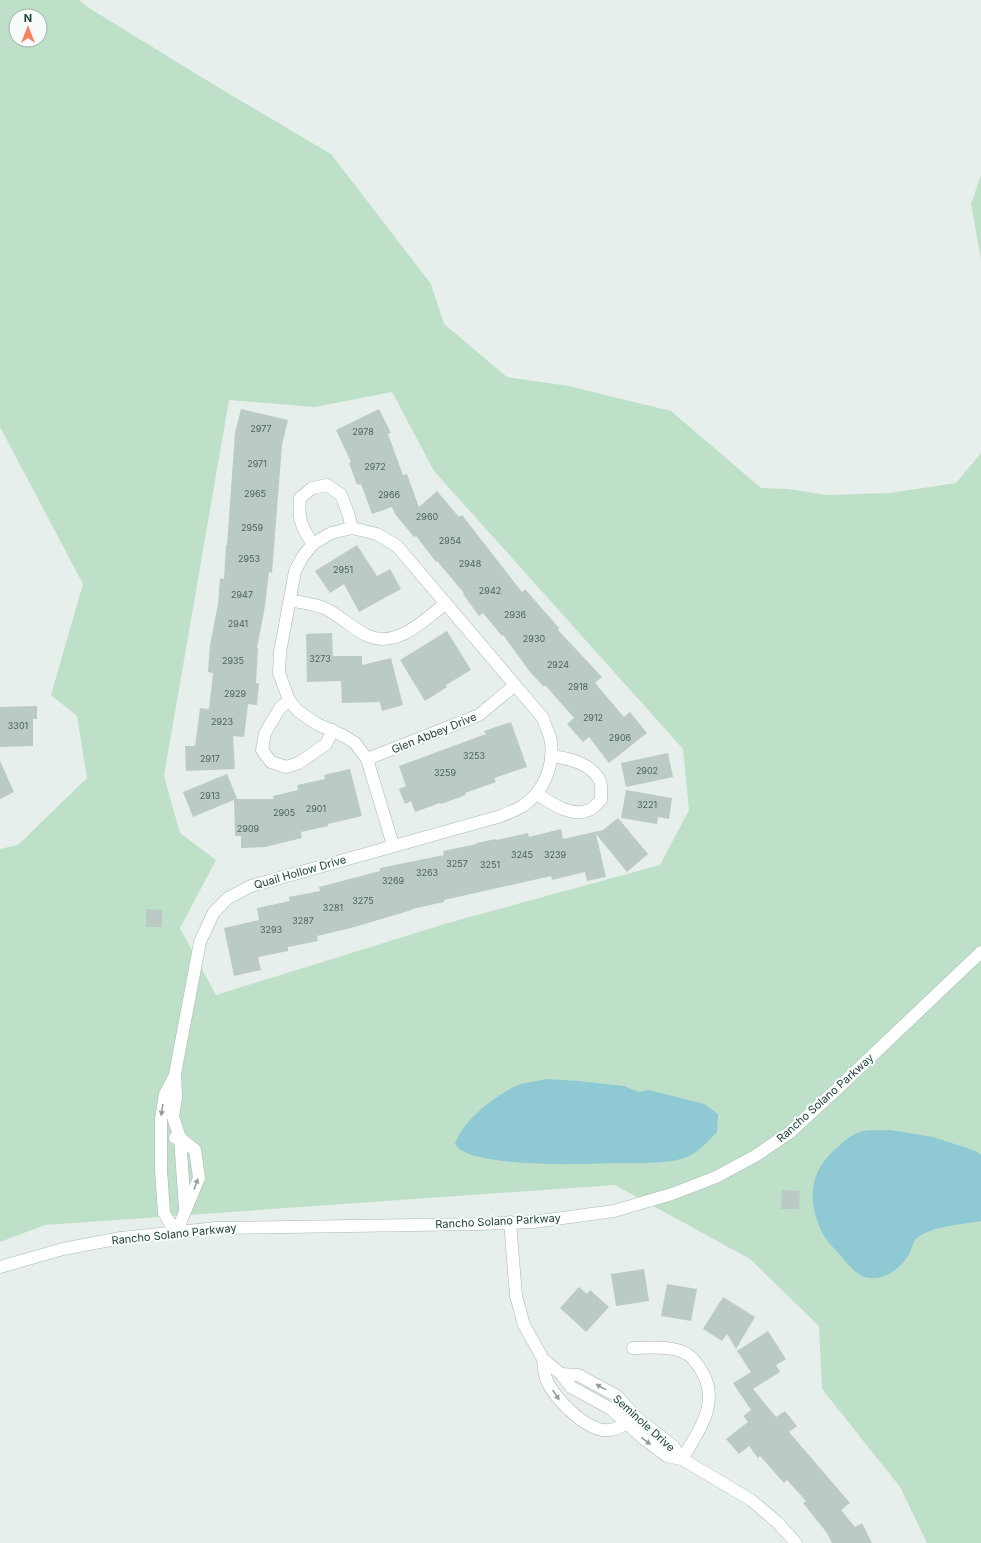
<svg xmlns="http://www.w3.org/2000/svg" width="981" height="1543" font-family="Inter,sans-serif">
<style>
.green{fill:#bfe0c8;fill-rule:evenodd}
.water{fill:#8ec9d4}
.building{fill:#bbcac4}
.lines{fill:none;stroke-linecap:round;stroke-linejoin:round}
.street-casing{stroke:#a8b8b2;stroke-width:13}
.secondary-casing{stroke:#a4bbb3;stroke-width:13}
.street{stroke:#fff;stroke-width:12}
.secondary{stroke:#fff;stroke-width:12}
.oneway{fill:#92a09c}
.labels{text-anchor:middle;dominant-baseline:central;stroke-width:4;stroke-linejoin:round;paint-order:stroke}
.number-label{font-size:9px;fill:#4a645c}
.street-label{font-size:11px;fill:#24423a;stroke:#f7fbf9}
</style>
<rect width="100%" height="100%" fill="#e6efeb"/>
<g class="green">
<path d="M0,0H79L89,8L216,86L331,154L431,284L444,324L507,377L569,386L671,411L761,488L788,489L827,495L890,493L956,483L981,453V1543H927L900,1487L822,1389L819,1326L750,1259L615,1185L45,1225L0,1242V849L18,845L87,778L77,716L51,695L83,584L0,427ZM16,16H40V40H16ZM392,392L434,471L683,749L689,810L660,865L448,923L216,995L180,928L216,860L180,833L164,776L229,400L315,407Z"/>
<polygon points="981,175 981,259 971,204"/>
</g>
<g class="water">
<path d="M546,1079L579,1081L624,1086L639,1092L649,1090L704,1104L718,1114L717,1132C708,1141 699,1152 687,1157C670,1164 641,1163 623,1163C581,1164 538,1166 496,1160C483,1158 462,1155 455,1144C462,1121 498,1092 521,1084C529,1082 538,1081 546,1079Z"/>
<path d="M890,1130L933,1137L976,1151L981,1155V1221C961,1225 934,1225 917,1238C913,1241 912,1249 909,1254C902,1267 886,1280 870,1278C857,1277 848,1264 840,1255C835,1249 828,1243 824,1236C808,1206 807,1176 833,1151C842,1144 849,1135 860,1132C869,1129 881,1131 890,1130Z"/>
</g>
<g class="building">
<polygon points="241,409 288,420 282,445 272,573 269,572 265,606 257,648 258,648 256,683 259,683 257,705 248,704 244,737 233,736 235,769 186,771 185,746 195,746 200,708 209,709 213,673 208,672 210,645 218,604 220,578 224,579 226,545 227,545 235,433"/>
<polygon points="379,409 391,433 388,434 403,475 407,474 419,507 437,491 459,517 462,515 522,592 525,589 559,628 558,630 602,677 595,683 624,717 630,712 647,733 609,763 589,737 583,742 567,724 574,718 545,685 544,687 530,672 503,635 502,636 483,613 479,616 463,594 464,593 437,561 436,562 416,536 414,537 395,514 392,507 372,514 361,484 357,485 349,463 351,462 336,430"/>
<polygon points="357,545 377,576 390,569 401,589 359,612 344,584 330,593 315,571"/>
<polygon points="447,631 471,670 446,685 447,687 425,701 400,660"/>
<polygon points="332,633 333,656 362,656 362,665 391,658 403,705 382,711 380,702 342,703 341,681 307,682 306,634"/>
<polygon points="37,706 37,719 33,719 33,746 0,747 0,707"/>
<polygon points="511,722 527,767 494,778 496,782 465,793 466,795 441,804 440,803 415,812 411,801 405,804 399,789 406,786 399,766 486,734 484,731"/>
<polygon points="668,753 673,777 626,787 621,763"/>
<polygon points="0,761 14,792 0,799"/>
<polygon points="350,769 362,816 328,824 328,826 301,832 302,838 265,847 241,848 241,836 235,836 234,800 193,817 183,792 227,774 237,798 235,799 274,799 273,796 298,790 297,785 325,779 324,775"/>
<polygon points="626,790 672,798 669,819 658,817 657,824 621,818"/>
<polygon points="618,818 648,854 627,872 596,834 606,877 587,881 585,872 552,880 551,876 444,900 444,902 412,909 412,910 351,928 317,936 318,941 288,947 288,951 258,957 261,970 234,976 224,928 259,920 257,908 290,901 289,897 320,891 319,887 380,871 380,868 444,855 443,851 477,844 476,843 496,839 496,840 528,833 529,837 561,829 563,839 603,830"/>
<polygon points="146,909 162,910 162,927 146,927"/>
<polygon points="782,1190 800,1191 799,1209 781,1209"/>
<polygon points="644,1269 649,1301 616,1306 611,1274"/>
<polygon points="667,1284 697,1289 691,1321 661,1316"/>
<polygon points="579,1287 587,1294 590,1290 609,1307 586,1332 560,1308"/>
<polygon points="723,1297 755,1317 736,1349 727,1334 722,1341 703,1329"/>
<polygon points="768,1331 786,1359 776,1365 780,1372 753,1389 776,1417 785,1411 797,1426 789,1432 850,1503 841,1510 855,1527 862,1523 872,1543 832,1543 827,1533 803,1503 806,1501 787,1480 784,1483 760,1456 758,1458 749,1446 739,1454 726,1439 748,1422 743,1416 751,1410 733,1383 751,1372 737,1351"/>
</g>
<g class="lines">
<g class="street-casing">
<g id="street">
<path d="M313,544C301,527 298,519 300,498L312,488L327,485L341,495L348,513L352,528"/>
<path d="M290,600C301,603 316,604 326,609C341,616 352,629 368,636C398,648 424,620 446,603"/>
<polyline points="289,700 280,708 265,733 262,750 271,762 286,767 299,763 326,744 333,730"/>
<polyline points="367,759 479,715 515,685"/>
<path d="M537,794C551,803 572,818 589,810C593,809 597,803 601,800C601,794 602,786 600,781C592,764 568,758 551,756"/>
<polyline points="174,1077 165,1094 161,1119 161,1170 164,1213 176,1233"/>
<polyline points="175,1138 180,1138 185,1208"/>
<polyline points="510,1222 516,1296 524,1325 543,1359 561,1374 571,1387 611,1409 644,1439 667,1456 682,1459 751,1500 777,1522 796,1543"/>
<path d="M176,1233L199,1178L195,1150L180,1138L173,1117L176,1097L175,1074L200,942L214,912L228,898L251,886L501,816C509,812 518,810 524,805C544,791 554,766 551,742C550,734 545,726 543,718L397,546L377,534L352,528L331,533L313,544L303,556L295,571L280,652L279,673L289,700L298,711L317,724L344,736L355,743L367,759L393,845"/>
<path d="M633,1348C649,1348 672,1345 687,1354C693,1357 697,1364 701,1370C721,1402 699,1431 682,1459"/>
<path d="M543,1359C544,1366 544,1375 547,1381C554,1398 588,1433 609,1430C615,1430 621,1426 626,1424"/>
<polyline points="561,1374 578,1375 617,1396 636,1417 673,1446 682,1459"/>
</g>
</g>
<g class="secondary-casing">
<polyline id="secondary" points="0,1267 63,1249 121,1238 217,1228 480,1224 533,1222 614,1211 672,1194 716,1177 755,1156 789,1133 837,1089 981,952"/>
</g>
<use href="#street" class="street"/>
<use href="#secondary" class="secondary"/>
</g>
<defs><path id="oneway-solid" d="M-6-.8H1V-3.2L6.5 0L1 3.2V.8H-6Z"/></defs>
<g class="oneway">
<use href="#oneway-solid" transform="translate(162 1110) rotate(99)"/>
<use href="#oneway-solid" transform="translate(196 1184) rotate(-70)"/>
<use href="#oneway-solid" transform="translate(601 1387) rotate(-151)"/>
<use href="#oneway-solid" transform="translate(556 1395) rotate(56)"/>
<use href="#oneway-solid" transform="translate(646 1441) rotate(37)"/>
</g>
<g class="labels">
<g class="number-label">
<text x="261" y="428">2977</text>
<text x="363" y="431">2978</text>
<text x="257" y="463">2971</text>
<text x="375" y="466">2972</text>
<text x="255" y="493">2965</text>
<text x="389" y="494">2966</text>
<text x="427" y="516">2960</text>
<text x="252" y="527">2959</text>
<text x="450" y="540">2954</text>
<text x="249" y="558">2953</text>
<text x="470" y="563">2948</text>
<text x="343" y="569">2951</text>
<text x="490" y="590">2942</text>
<text x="242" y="594">2947</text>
<text x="515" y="614">2936</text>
<text x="238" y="623">2941</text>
<text x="534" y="638">2930</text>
<text x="320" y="658">3273</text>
<text x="233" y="660">2935</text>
<text x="558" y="664">2924</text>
<text x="578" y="686">2918</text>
<text x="235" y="693">2929</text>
<text x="593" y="717">2912</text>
<text x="222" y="721">2923</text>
<text x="18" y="725">3301</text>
<text x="620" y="737">2906</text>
<text x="474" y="755">3253</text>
<text x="210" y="758">2917</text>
<text x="647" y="770">2902</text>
<text x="445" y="772">3259</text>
<text x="210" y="795">2913</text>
<text x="647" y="804">3221</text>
<text x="316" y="808">2901</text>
<text x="284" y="812">2905</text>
<text x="248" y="828">2909</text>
<text x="522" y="854">3245</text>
<text x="555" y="854">3239</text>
<text x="457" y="863">3257</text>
<text x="490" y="864">3251</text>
<text x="427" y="872">3263</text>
<text x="393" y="880">3269</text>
<text x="363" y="900">3275</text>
<text x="333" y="907">3281</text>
<text x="303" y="920">3287</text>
<text x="271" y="929">3293</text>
</g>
<g class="street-label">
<text transform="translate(434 733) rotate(-22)">Glen Abbey Drive</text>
<text transform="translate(300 872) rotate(-16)">Quail Hollow Drive</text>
<text transform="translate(825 1098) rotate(-42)">Rancho Solano Parkway</text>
<text transform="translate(498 1221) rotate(-3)">Rancho Solano Parkway</text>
<text transform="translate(174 1234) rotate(-6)">Rancho Solano Parkway</text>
<text transform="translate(644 1423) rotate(42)">Seminole Drive</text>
</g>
</g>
<g transform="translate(28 28)"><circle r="19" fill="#f7fbf9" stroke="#a3b1ad"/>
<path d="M0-3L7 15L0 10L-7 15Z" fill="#f4845f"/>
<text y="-6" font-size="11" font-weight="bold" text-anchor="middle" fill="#24423a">N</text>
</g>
</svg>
